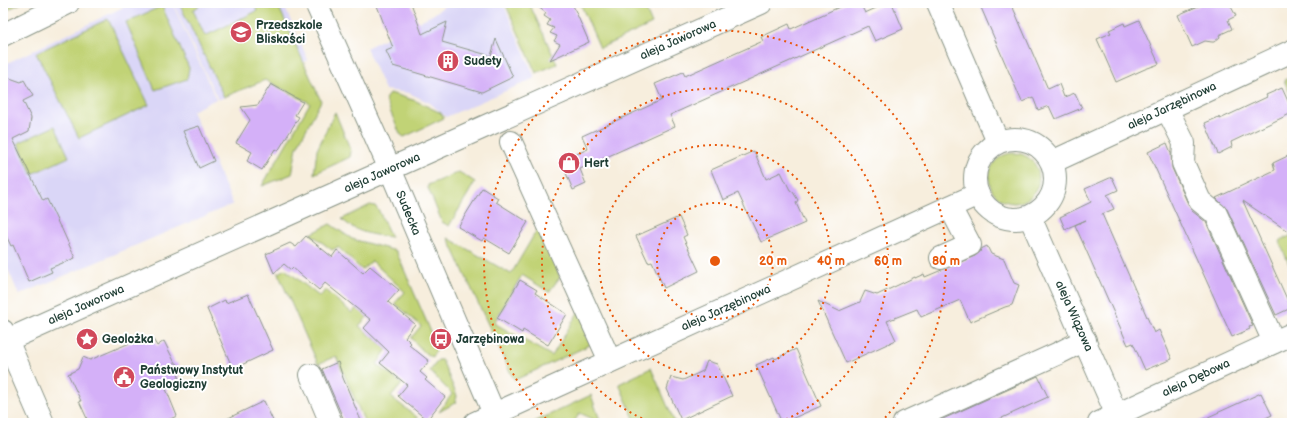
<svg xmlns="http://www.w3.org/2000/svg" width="1295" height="426" font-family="'Balsamiq Sans',sans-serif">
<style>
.built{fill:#dad6f7}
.green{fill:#c1d376;stroke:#708855}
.building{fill:#d4b0f8}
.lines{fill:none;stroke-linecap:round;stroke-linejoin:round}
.minor-casing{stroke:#8b9688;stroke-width:24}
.minor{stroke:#fff;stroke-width:22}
.ring{fill:none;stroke:#e8590c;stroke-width:2;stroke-dasharray:2 4}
.labels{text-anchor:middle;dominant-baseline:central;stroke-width:4;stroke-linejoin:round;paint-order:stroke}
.poi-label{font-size:12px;font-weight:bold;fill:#1f3d34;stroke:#fff;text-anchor:start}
.street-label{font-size:12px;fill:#1f3d34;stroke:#fff}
.centre{fill:#e8590c;stroke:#fff;stroke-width:2}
.ring-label{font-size:12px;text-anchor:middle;font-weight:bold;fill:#e8590c;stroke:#fff;stroke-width:4;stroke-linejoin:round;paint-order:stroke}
</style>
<rect width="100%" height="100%" fill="#fff"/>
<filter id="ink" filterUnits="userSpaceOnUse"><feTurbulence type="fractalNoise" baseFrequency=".025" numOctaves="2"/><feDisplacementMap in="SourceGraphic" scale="8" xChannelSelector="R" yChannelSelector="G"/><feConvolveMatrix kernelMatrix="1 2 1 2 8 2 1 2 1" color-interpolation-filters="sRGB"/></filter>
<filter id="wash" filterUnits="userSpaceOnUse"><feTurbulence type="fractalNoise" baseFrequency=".012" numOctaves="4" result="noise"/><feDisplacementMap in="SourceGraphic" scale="16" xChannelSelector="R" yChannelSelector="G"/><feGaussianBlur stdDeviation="0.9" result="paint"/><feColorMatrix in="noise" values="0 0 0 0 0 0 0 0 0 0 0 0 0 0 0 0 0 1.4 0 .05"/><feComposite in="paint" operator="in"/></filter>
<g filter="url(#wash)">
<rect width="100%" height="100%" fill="#f7eedd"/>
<g class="built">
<polygon points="132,3 172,3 216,99 192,111 233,204 19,295 3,258 3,65"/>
<polygon points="173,3 283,3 308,60 218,100"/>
<polygon points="448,3 503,3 535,78 446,117 430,103 409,93 385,90 366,48 434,14"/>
</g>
<g class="green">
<polygon points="3,3 21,3 3,12"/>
<polygon points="179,3 198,3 199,6 193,10 205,36 257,11 254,3 277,3 321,101 297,147 292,174 262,186 310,103 265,80 224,97"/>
<polygon points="505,3 529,3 557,64 536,73"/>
<polygon points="580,3 643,3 652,24 600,48"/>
<polygon points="162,6 189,68 187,79 155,90 126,22"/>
<polygon points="108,19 149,105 79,138 36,53"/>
<polygon points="1292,77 1292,99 1284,80"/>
<polygon points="390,93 416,101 441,113 444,118 404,137 400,134 385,99"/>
<polygon points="335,112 351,151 350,157 314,174 317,150"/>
<polygon points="55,126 69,157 32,174 18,143"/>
<circle cx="1014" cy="178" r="25"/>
<polygon points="459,172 475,182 449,226 442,222 428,188 428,185"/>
<path d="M370,205L375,206L378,209L391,237C372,235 356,233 342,219Z"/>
<polygon points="330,224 352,239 396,251 438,348 432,357 425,353 411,338 421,326 395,303 405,292 372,261 362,270 338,247 332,250 311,234"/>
<polygon points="538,228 560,277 549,292 522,275 494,323 552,356 580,309 596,342 515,380 511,374 448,238 511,274"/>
<polygon points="1292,235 1292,271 1279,241"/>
<polygon points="285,269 320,297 325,290 352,313 360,304 370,314 359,326 387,349 377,364 402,384 391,397 418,418 408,423 365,423 336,356 318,364 278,273"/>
<polygon points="438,360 442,360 457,396 455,403 439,412 452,394 430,371"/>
<polygon points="651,368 675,423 636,423 619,384"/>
<polygon points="591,395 601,423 580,413 573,423 532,423"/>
</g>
<g id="blocks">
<g class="building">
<polygon points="376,3 411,3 422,34 447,22 442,42 491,56 496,39 513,77 482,92 393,66 386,51 393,48"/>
<polygon points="533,3 572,3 589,42 550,60 560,44 554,41 557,36 550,33 554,28 547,25 550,20 544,16 546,13"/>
<polygon points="848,3 860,3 865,13 887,3 892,3 903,29 875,41 868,26 670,115 675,126 580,169 586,184 573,190 561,161 588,149 582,136 662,100 655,84 683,72 685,76 763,41 761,37 789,24 791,29"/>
<polygon points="979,3 1011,3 1048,89 1059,84 1064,97 1075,93 1082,108 1055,119 1049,106 1038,110 1033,97 1022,102"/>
<polygon points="1205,3 1229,3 1236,16 1228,20 1232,29 1219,35 1220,37 1214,42 1212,42 1205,41 1192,47 1178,15"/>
<polygon points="1139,20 1159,64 1145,69 1116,82 1097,39 1111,33 1109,30 1124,23 1125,26"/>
<polygon points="7,77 21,82 24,80 33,96 23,101 31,118 29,131 13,139 43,201 47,199 60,227 61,227 75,258 50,268 52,272 29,282 13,245 11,246 3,229 3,83 6,82"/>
<polygon points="271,84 303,102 295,115 299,117 278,151 275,149 262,170 247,161 252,152 236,143 250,120 241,107 258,105"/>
<polygon points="1282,88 1292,110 1292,113 1231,142 1232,147 1218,154 1205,123 1219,117 1220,119 1267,97 1266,95"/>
<polygon points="199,126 214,161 199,168 183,131"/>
<polygon points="1167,143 1171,153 1172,168 1189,206 1192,211 1206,222 1253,326 1249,327 1250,329 1232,337 1148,152"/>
<polygon points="754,151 766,179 781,172 790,190 793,192 798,200 796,203 805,223 761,242 738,193 723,200 711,170"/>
<polygon points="1292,154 1292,234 1243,201 1291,308 1276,315 1227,209 1216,198 1275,170 1273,163"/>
<polygon points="1112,177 1118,190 1107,195 1114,209 1102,214 1154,333 1159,330 1172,359 1145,370 1133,343 1128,345 1075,225 1086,220 1065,229 1060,217 1091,202 1085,189"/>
<polygon points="482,188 498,198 496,202 528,222 509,253 484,238 482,241 458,227"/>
<polygon points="679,217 687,235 683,237 699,271 664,288 652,261 648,262 636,236"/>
<polygon points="306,236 332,257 337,250 363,273 370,266 399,290 388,302 415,324 405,337 411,343 409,345 429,361 420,372 427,378 425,380 445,397 427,420 398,396 407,385 380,363 389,352 364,328 371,320 325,283 319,290 293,268 291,270 284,264 274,273 266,254 290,243 296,247"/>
<polygon points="987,246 991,254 1004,259 1014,283 1019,285 1012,305 1005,307 970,322 960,300 921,317 917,309 887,321 896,340 846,363 818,301 839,311 860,302 865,291 877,295 915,277 915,278 924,274 925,277 975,256 980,252 981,249"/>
<polygon points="520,280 537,290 535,293 567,314 548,345 523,330 522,333 497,318"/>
<polygon points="248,294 273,350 233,369 207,309 225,300 226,303"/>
<polygon points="134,335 146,339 151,336 157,346 164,341 175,363 177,363 180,370 178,377 180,381 166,389 177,416 161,423 89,423 79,401 81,401 68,374 78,369 83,357 90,360 132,342"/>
<polygon points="796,349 821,406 782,423 756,365 774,357 775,359"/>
<polygon points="707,361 717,364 732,396 681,420 667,389 671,377 683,380 703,371"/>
<polygon points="338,362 343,378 362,423 343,423 343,418 322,369"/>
<polygon points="1038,376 1048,397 991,423 934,423"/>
<polygon points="1261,393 1272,415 1255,423 1195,423"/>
<polygon points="264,401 274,423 218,423"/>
</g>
</g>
</g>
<g filter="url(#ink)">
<use href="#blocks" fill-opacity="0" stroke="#8b9688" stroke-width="1"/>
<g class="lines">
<g class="minor-casing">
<g id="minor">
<polyline points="316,3 390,169 498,423"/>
<polyline points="938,3 998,142"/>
<polyline points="3,35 68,3"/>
<polyline points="1167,109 1184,143 1183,163 1200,201 1216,214 1274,342"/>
<circle cx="1015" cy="179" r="40"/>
<polyline points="511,142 610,361"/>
<polyline points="1052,162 1292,51"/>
<polyline points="1030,217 1117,415"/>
<polyline points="941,258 970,245 950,207"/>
<polyline points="3,331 43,423"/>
<polyline points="3,342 761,3"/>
<polyline points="311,375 331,423"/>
<polyline points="475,423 978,194"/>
<polyline points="904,423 1059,353 1085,340"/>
<polyline points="1099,423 1292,334"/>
</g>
</g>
<use href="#minor" class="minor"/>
</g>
</g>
<g class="ring">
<circle cx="715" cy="261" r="58"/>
<circle cx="715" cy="261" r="116"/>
<path d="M653 423A173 173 0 1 1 777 423"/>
<path d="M550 423A231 231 0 1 1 880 423"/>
</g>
<defs>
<g id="school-disc" transform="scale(1.15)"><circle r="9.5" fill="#d1495b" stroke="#fff"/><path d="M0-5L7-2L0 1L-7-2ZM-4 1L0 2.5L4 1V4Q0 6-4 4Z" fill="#fff"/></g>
<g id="building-disc" transform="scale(1.15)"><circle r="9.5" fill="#d1495b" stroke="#fff"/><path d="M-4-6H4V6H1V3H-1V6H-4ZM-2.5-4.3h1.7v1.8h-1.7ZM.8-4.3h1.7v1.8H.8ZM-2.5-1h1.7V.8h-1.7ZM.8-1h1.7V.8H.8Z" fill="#fff"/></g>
<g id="shop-disc" transform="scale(1.15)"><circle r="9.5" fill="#d1495b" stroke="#fff"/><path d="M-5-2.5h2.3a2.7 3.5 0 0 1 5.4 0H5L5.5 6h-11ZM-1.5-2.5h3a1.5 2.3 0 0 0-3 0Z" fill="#fff"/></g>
<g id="sight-disc" transform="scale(1.15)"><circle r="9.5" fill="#d1495b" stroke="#fff"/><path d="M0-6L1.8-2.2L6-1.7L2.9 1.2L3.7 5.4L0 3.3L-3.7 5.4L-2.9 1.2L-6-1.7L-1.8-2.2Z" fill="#fff"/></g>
<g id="bus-disc" transform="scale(1.15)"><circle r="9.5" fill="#d1495b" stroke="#fff"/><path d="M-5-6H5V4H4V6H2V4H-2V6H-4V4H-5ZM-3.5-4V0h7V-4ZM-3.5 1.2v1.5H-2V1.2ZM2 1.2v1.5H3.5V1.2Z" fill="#fff"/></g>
<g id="civic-disc" transform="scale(1.15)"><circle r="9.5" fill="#d1495b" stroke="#fff"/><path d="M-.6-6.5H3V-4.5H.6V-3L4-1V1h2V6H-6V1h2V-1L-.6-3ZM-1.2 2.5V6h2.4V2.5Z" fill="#fff"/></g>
</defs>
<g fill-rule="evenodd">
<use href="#school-disc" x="241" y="32"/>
<use href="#building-disc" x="448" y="61"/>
<use href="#shop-disc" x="569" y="163"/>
<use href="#sight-disc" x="87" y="339"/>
<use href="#bus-disc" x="441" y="339"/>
<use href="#civic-disc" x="124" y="377"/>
</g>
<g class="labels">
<g class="poi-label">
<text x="256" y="25">Przedszkole<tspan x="256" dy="14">Bliskości</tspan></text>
<text x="464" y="61">Sudety</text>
<text x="584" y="163">Hert</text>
<text x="102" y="339">Geolożka</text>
<text x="456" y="339">Jarzębinowa</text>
<text x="140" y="370">Państwowy Instytut<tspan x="140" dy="14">Geologiczny</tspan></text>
</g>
<g class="street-label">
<text transform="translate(678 40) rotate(-24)">aleja Jaworowa</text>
<text transform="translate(1172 106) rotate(-25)">aleja Jarzębinowa</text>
<text transform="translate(382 173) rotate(-24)">aleja Jaworowa</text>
<text transform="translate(408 213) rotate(67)">Sudecka</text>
<text transform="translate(86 305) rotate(-24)">aleja Jaworowa</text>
<text transform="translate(726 308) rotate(-24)">aleja Jarzębinowa</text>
<text transform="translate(1074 316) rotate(66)">aleja Wiązowa</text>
<text transform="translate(1196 378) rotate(-25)">aleja Dębowa</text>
</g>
</g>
<circle cx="715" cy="261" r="6" class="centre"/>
<g class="ring-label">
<text x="773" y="265">20 m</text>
<text x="831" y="265">40 m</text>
<text x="888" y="265">60 m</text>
<text x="946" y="265">80 m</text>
</g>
<rect width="1295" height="426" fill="none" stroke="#fff" stroke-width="16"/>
</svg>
